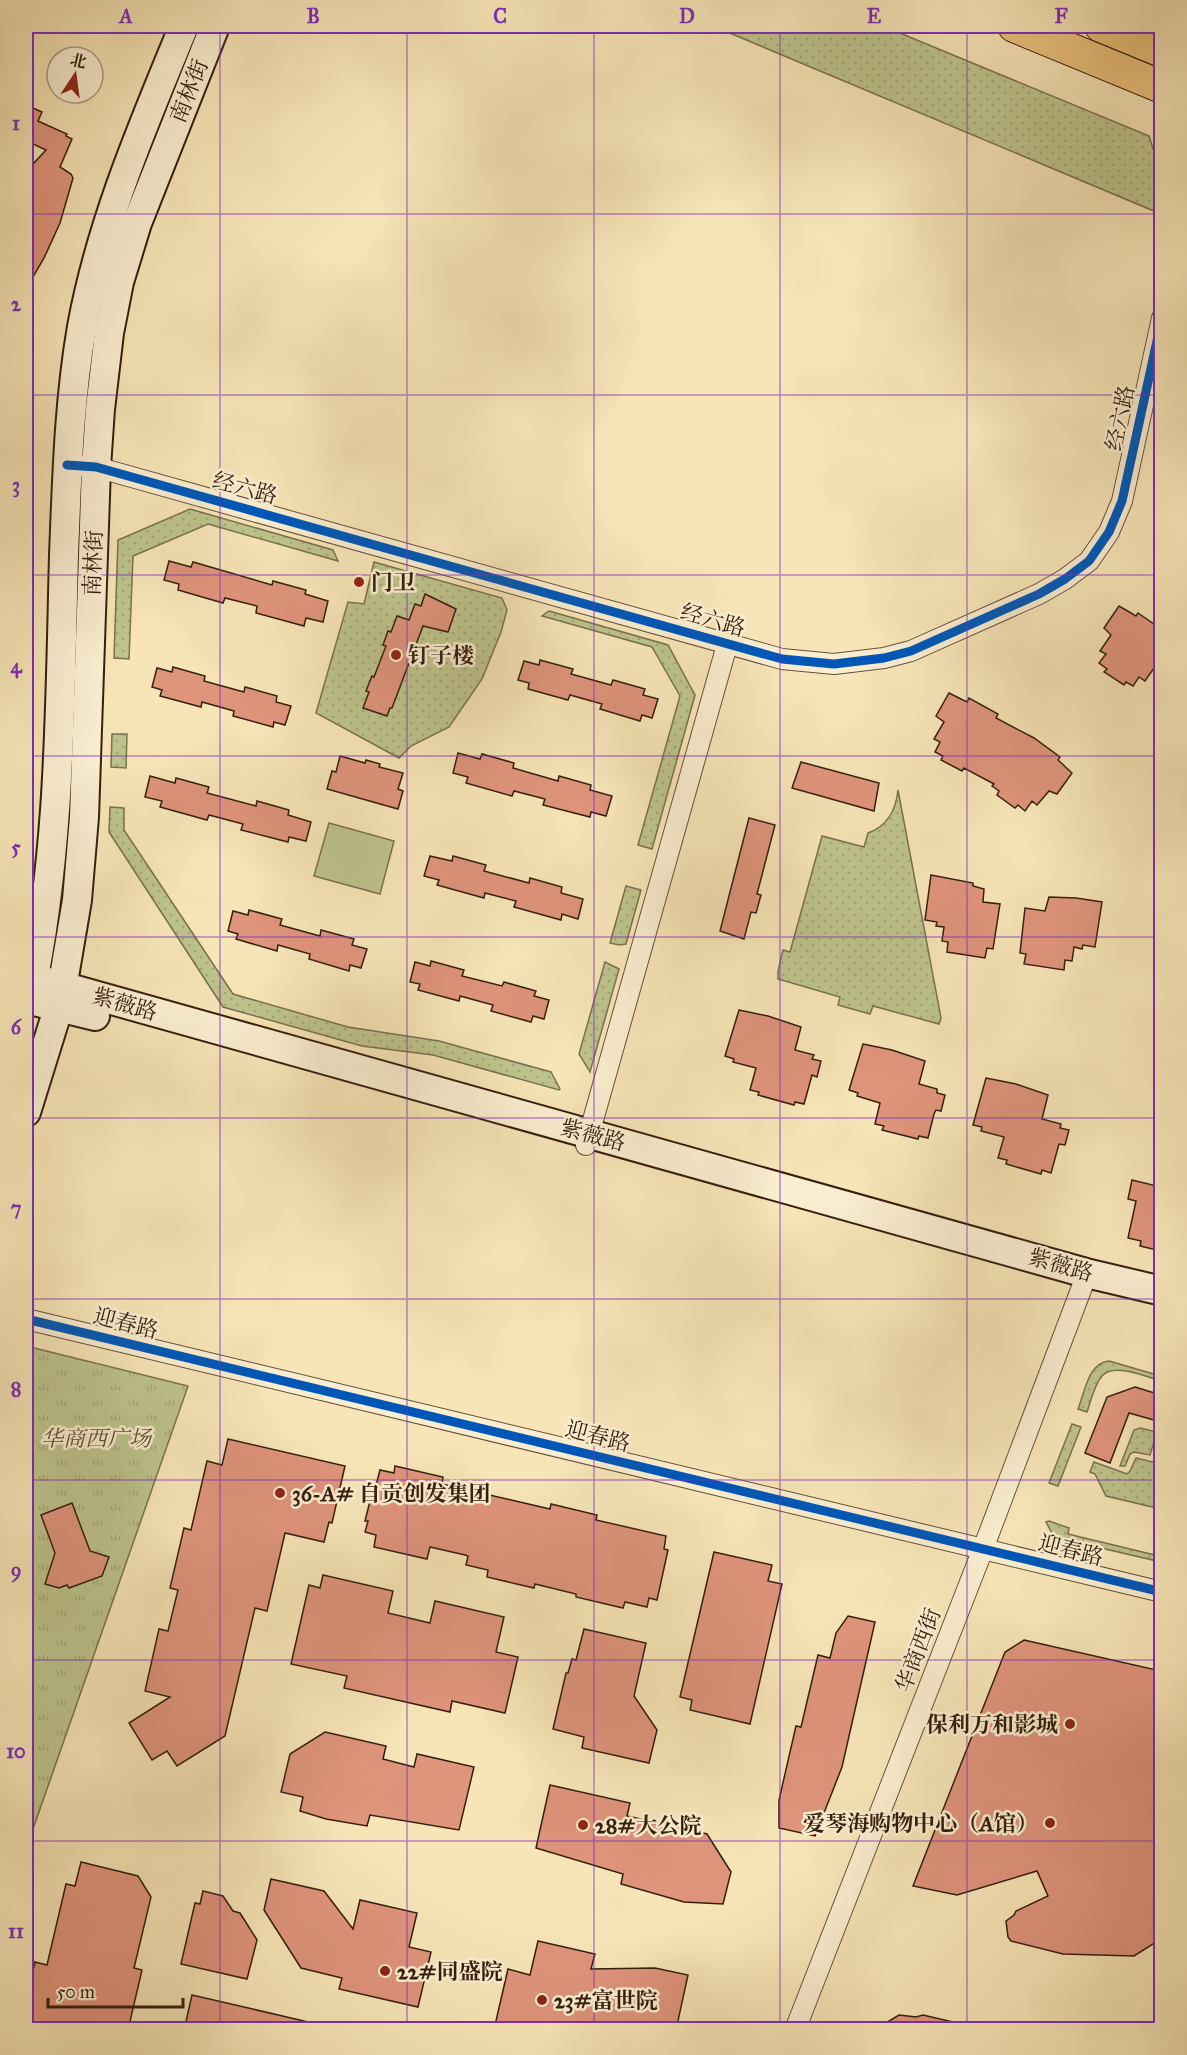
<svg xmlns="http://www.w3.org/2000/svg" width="1187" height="2055" font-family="'IM FELL Great Primer','Noto Serif SC',serif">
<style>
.grass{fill:url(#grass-dots);stroke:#7a714e;stroke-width:1.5}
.park{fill:url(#park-tufts);stroke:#7a714e;stroke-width:1.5}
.pitch{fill:#bec48d;stroke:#7a714e;stroke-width:1.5}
.building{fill:#df947c;stroke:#351e0e;stroke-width:1.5}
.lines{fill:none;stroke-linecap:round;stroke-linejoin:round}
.street-casing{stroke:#665038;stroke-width:22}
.secondary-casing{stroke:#351e0e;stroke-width:32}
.primary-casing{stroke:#351e0e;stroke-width:34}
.street{stroke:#faeed0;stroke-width:20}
.secondary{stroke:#faeed0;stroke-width:28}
.primary{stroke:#ecc27c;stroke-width:32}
.cycleway-casing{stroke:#faeed0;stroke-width:13}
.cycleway{stroke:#0057b8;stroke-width:9}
.grid{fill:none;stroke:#7b2cbf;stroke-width:1.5;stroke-opacity:0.55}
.poi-dot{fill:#8f2418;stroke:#faeed0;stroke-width:2}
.labels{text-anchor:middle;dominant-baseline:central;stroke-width:5;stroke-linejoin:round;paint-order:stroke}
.street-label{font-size:22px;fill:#351e0e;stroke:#faeed0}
.poi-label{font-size:22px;font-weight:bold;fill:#351e0e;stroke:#faeed0;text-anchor:start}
.park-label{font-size:22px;font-style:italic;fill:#5e5034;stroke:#faeed0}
.neatline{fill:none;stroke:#7b2cbf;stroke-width:2}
.grid-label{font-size:20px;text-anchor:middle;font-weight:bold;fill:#7b2cbf}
</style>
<defs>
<pattern id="grass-dots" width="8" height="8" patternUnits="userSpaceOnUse" patternTransform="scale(1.5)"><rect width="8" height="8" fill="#bec48d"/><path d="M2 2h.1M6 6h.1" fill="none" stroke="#a4a878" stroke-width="1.8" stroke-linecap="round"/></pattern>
<pattern id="park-tufts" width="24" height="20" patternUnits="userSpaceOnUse" patternTransform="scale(1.5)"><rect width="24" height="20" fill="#bec48d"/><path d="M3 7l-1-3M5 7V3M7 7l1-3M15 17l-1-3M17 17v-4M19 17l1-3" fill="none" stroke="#a4a878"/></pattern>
</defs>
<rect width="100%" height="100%" fill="#f7e5b7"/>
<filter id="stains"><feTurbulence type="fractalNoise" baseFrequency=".00333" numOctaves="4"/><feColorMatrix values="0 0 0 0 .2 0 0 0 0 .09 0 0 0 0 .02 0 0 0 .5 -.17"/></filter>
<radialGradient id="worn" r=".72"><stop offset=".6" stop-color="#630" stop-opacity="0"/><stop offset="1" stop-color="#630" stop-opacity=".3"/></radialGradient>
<g class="grass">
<polygon points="713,26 883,26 1149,136 1161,173 1161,214"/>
<polygon points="190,509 333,550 338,561 208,524 133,556 129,659 114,658 118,540"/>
<polygon points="374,562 502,598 507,610 501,632 482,679 449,727 411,746 399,758 316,713 348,602 364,604"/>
<polygon points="549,611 668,645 695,695 652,849 638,845 680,696 652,647 542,616"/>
<polygon points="112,734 127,734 126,768 111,767"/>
<path d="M898,790L941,1018L939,1024L873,1006L870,1014L838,1005L840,997L778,979V971L783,950L790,952L822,836L864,847L868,833C888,826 896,810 898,790Z"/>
<polygon points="110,807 124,808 124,830 233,994 348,1027 439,1041 551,1072 560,1089 559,1090 433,1055 362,1046 223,1007 109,832"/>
<polygon points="626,886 641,890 626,944 619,945 610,943"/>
<polygon points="605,962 619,969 590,1072 579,1054"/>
<path d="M1109,1361L1161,1376V1381C1147,1377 1113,1362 1102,1376C1094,1385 1091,1401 1087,1412L1078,1409C1085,1392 1088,1363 1109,1361Z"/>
<polygon points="1072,1424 1081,1427 1058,1486 1049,1483"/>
<polygon points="1140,1428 1157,1432 1150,1455 1134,1452 1130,1454 1125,1466 1120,1466 1134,1430"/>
<polygon points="1136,1458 1161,1464 1161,1509 1106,1496 1095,1474 1090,1472 1094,1462 1127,1474 1130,1471"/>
<polygon points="1049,1521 1069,1528 1068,1534 1159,1556 1161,1550 1161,1562 1054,1537 1046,1522"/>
</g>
<polygon class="park" points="26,1346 188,1386 26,1849"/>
<polygon class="pitch" points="329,823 394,841 380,894 314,876"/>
<g class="building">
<polygon points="26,105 42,112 38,121 67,134 66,136 72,139 60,167 71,174 73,178 60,223 44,258 26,289 26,182 34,163 46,150 29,142 26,150"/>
<polygon points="169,561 191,567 193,562 272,585 273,581 306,590 305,594 328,601 323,622 306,618 304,626 256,613 257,606 225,598 223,603 178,590 179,584 164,580"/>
<polygon points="425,594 456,609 448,632 423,626 392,708 390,708 387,716 363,708 369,692 366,691 372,676 374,677 386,646 383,645 388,631 391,632 397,616 409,620 415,604 421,606"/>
<polygon points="1119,606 1136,616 1138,613 1161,629 1161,669 1156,665 1145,681 1139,677 1133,686 1126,682 1124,685 1104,672 1107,669 1099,663 1106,654 1100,651 1111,635 1104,628"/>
<polygon points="540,660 573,669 571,674 611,685 613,680 645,689 643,695 658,699 652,718 642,715 640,721 600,709 602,704 570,695 568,700 528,689 529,683 518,680 524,661 539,665"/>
<polygon points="173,667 205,676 204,681 244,692 245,687 277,696 276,702 291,706 285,725 274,722 273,727 233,716 234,711 202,702 201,707 160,696 162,690 152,687 157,668 172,672"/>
<polygon points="949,693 967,702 969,698 998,714 996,718 1034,738 1060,757 1058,760 1072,773 1057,794 1049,791 1037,805 1032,801 1025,811 1018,805 1015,808 997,795 999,791 992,786 994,784 964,768 962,771 941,760 943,756 935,752 940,742 934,739 944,722 936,716"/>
<polygon points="458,753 480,759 482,754 514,763 513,768 558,781 559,776 591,785 590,790 612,796 606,816 591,812 590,817 543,805 545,799 514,791 512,796 466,783 468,777 453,773"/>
<polygon points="340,756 365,763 366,760 380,764 379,767 403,773 398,789 403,791 398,809 327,789 332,771 336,772"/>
<polygon points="801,762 879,783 874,811 792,788"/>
<polygon points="150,776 175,783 176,778 209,787 207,793 256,806 257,801 289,810 288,815 311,822 306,841 289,837 288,842 241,830 243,824 209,815 207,820 160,807 162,801 145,797"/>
<polygon points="749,818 775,825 757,894 761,895 756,913 751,912 744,939 720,931"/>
<polygon points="430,856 452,861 453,856 486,865 484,871 529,883 530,878 562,887 561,893 583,899 578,919 562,914 561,920 514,907 516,901 485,893 484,898 437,885 439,880 424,876"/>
<polygon points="931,875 973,883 973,886 984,889 983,902 1000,904 993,949 987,948 985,958 947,952 948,942 942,941 944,927 936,926 937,922 925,920"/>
<polygon points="1049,897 1076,898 1102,902 1095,947 1083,945 1082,949 1074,947 1072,961 1065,960 1064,970 1024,964 1026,954 1020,953 1025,908 1045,911"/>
<polygon points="249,910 282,919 280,925 320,936 321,930 354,939 352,945 367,949 361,968 350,965 349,971 309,959 310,954 278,945 277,951 236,939 238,934 228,931 233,911 248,915"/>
<polygon points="431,961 464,970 462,976 502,986 504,982 536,991 534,996 549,1000 544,1019 533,1016 531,1022 491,1011 493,1005 460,996 459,1001 418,990 420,984 410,982 415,962 430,966"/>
<polygon points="739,1010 768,1016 801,1027 795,1050 814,1055 812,1059 821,1061 817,1077 812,1075 804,1104 795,1102 794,1105 758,1095 759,1092 750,1090 756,1068 733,1062 734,1059 725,1056"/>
<polygon points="863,1044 892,1050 925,1061 919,1084 937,1089 937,1093 945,1095 941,1111 936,1110 934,1114 928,1138 919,1136 918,1139 882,1130 884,1126 875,1124 880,1103 857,1096 858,1093 849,1090"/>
<polygon points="986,1078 1016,1084 1048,1095 1042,1119 1061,1124 1060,1128 1069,1130 1065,1145 1059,1144 1051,1173 1042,1170 1041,1174 1006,1164 1007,1160 998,1158 1004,1137 981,1131 982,1127 973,1125"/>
<polygon points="1132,1180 1161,1187 1161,1251 1140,1246 1141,1241 1128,1238 1136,1201 1128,1199"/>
<polygon points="1135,1387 1161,1395 1161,1422 1129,1413 1110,1463 1085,1453 1107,1397"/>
<polygon points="228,1439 345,1466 332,1523 329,1522 324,1542 285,1533 267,1611 255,1608 225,1736 177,1766 167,1751 152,1760 129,1723 170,1697 145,1691 159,1629 168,1631 178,1590 170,1588 184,1528 191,1530 207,1461 222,1465"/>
<polygon points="395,1466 443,1477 442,1484 550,1509 551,1504 597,1515 596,1520 666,1536 664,1549 668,1550 657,1600 649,1598 647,1607 625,1602 623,1608 576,1597 576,1594 535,1584 534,1588 487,1577 488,1570 466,1565 468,1556 465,1555 430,1547 427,1559 374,1547 376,1535 365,1532 368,1521 365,1521 372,1493 374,1493 380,1470 394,1473"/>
<polygon points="72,1503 90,1551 109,1557 102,1576 69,1588 67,1585 59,1588 45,1584 55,1553 41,1515"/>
<polygon points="714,1552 772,1565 768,1581 782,1584 750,1724 690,1710 692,1700 680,1697"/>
<polygon points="323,1575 393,1591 388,1613 430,1623 435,1601 504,1617 496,1652 518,1657 505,1713 452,1701 450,1712 344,1688 347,1676 291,1664 309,1585 320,1588"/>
<polygon points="848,1616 875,1622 842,1767 815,1836 779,1828 779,1800 796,1726 801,1727 818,1655 830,1658 836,1633"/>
<polygon points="584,1629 646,1643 634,1696 657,1730 649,1763 582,1748 584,1737 553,1729 566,1673 568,1673 572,1659 576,1660"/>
<polygon points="1024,1640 1161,1671 1161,1939 1134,1956 1063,1954 1011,1941 1008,1937 1006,1921 1014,1915 1016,1911 1048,1896 1037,1871 957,1895 913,1886 1005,1652"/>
<polygon points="325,1732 386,1746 383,1759 414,1767 417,1754 474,1767 459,1830 370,1815 367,1826 326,1819 300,1811 303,1797 281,1792 290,1754"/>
<polygon points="550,1785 630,1803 627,1816 707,1834 731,1872 723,1904 684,1902 621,1884 623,1874 536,1848"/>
<polygon points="81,1862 138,1876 151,1897 134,1968 142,1970 128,2030 26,2030 26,2003 35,1962 47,1965 66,1884 75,1886"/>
<polygon points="271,1879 324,1891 353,1929 360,1900 417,1913 409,1947 431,1952 418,2007 339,1989 342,1978 301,1968 264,1910"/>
<polygon points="203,1891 223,1896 233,1911 240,1913 257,1940 247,1979 181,1964 195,1903 200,1904"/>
<polygon points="538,1941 595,1954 591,1969 655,1968 688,1975 676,2030 515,2030 495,2025 508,1969 530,1975"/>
<polygon points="192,1995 317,2024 317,2030 184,2030"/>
<polygon points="899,2015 916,2017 923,2015 962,2024 962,2030 874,2030"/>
</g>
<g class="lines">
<g class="street-casing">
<g id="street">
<polyline points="84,466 96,467 782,659 834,664 884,658 911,651 1039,594 1065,579 1089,561 1109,532 1122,501 1162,318"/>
<polyline points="586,1145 727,645"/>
<polyline points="26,1319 1162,1592"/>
<polyline points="795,2030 983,1549 1082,1287"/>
</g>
</g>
<g class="secondary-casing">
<g id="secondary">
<polyline points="26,976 1086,1273 1162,1291"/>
<path d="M30,996C61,852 60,702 64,555C67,479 69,402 82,327C101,222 144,123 184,26"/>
<polyline points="26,999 95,1016"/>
<polyline points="26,1112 59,1006 77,900 84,817 96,467 100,409 109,333 119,282 137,223 215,26"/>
</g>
</g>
<g class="primary-casing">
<g id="primary">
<polyline points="1014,26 1162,87"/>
<polyline points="1101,26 1162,51"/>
</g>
</g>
<use href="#street" class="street"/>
<use href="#secondary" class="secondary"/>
<use href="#primary" class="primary"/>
<g class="cycleway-casing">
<g id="cycleway">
<polyline points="67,465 96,467 782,659 834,664 884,658 911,651 1039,594 1065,579 1089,561 1109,532 1122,501 1162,318"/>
<polyline points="26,1319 1162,1592"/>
</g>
</g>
<use href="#cycleway" class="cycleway"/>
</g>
<path class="grid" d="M220,26V2030M407,26V2030M594,26V2030M780,26V2030M967,26V2030M26,214H1162M26,395H1162M26,575H1162M26,756H1162M26,937H1162M26,1118H1162M26,1299H1162M26,1480H1162M26,1660H1162M26,1841H1162"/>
<g class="poi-dot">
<circle cx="359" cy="582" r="6"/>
<circle cx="396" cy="655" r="6"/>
<circle cx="280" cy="1493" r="6"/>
<circle cx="1070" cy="1724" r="6"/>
<circle cx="1050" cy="1823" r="6"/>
<circle cx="583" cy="1825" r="6"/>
<circle cx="385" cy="1971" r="6"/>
<circle cx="542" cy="2000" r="6"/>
</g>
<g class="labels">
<g class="street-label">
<text transform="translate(189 91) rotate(-68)">南林街</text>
<text transform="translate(1120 418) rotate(-78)">经六路</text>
<text transform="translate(245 488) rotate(15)">经六路</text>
<text transform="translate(93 563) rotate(-88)">南林街</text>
<text transform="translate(713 620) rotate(16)">经六路</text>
<text transform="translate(125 1004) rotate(16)">紫薇路</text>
<text transform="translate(593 1135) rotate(15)">紫薇路</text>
<text transform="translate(1061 1265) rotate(16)">紫薇路</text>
<text transform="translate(126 1323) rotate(14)">迎春路</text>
<text transform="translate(598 1436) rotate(14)">迎春路</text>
<text transform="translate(1071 1550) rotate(14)">迎春路</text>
<text transform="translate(918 1650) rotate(-69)">华商西街</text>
</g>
<g class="poi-label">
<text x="371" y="582">门卫</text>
<text x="408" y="655">钉子楼</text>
<text x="292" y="1493">36-A# 自贡创发集团</text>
<text x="1058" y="1724" text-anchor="end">保利万和影城</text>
<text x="1038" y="1823" text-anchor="end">爱琴海购物中心（A馆）</text>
<text x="595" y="1825">28#大公院</text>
<text x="397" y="1971">22#同盛院</text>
<text x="554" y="2000">23#富世院</text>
</g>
<g class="park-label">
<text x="96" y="1438">华商西广场</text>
</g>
</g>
<rect width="1187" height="2055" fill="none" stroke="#f7e5b7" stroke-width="66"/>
<g transform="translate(75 75) rotate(13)"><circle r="28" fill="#faeed0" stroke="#ab9b82" stroke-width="1.5"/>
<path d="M0-4.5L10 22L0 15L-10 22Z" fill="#8f2418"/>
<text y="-9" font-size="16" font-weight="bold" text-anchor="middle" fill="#351e0e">北</text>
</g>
<path d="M48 1998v9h135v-9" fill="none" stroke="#351e0e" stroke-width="3"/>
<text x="57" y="1998" font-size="18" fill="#351e0e" stroke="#faeed0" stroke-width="4.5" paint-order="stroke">50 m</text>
<rect x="33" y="33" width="1121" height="1989" class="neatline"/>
<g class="grid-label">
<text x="126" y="23">A</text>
<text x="313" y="23">B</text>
<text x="500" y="23">C</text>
<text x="687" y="23">D</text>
<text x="874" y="23">E</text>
<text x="1061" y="23">F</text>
<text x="16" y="130">1</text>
<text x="16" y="311">2</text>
<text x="16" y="492">3</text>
<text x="16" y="673">4</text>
<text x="16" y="854">5</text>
<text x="16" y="1034">6</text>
<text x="16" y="1215">7</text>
<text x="16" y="1396">8</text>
<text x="16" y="1577">9</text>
<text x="16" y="1758">10</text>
<text x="16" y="1938">11</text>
</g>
<rect width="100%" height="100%" filter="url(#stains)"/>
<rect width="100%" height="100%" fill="url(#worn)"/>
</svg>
